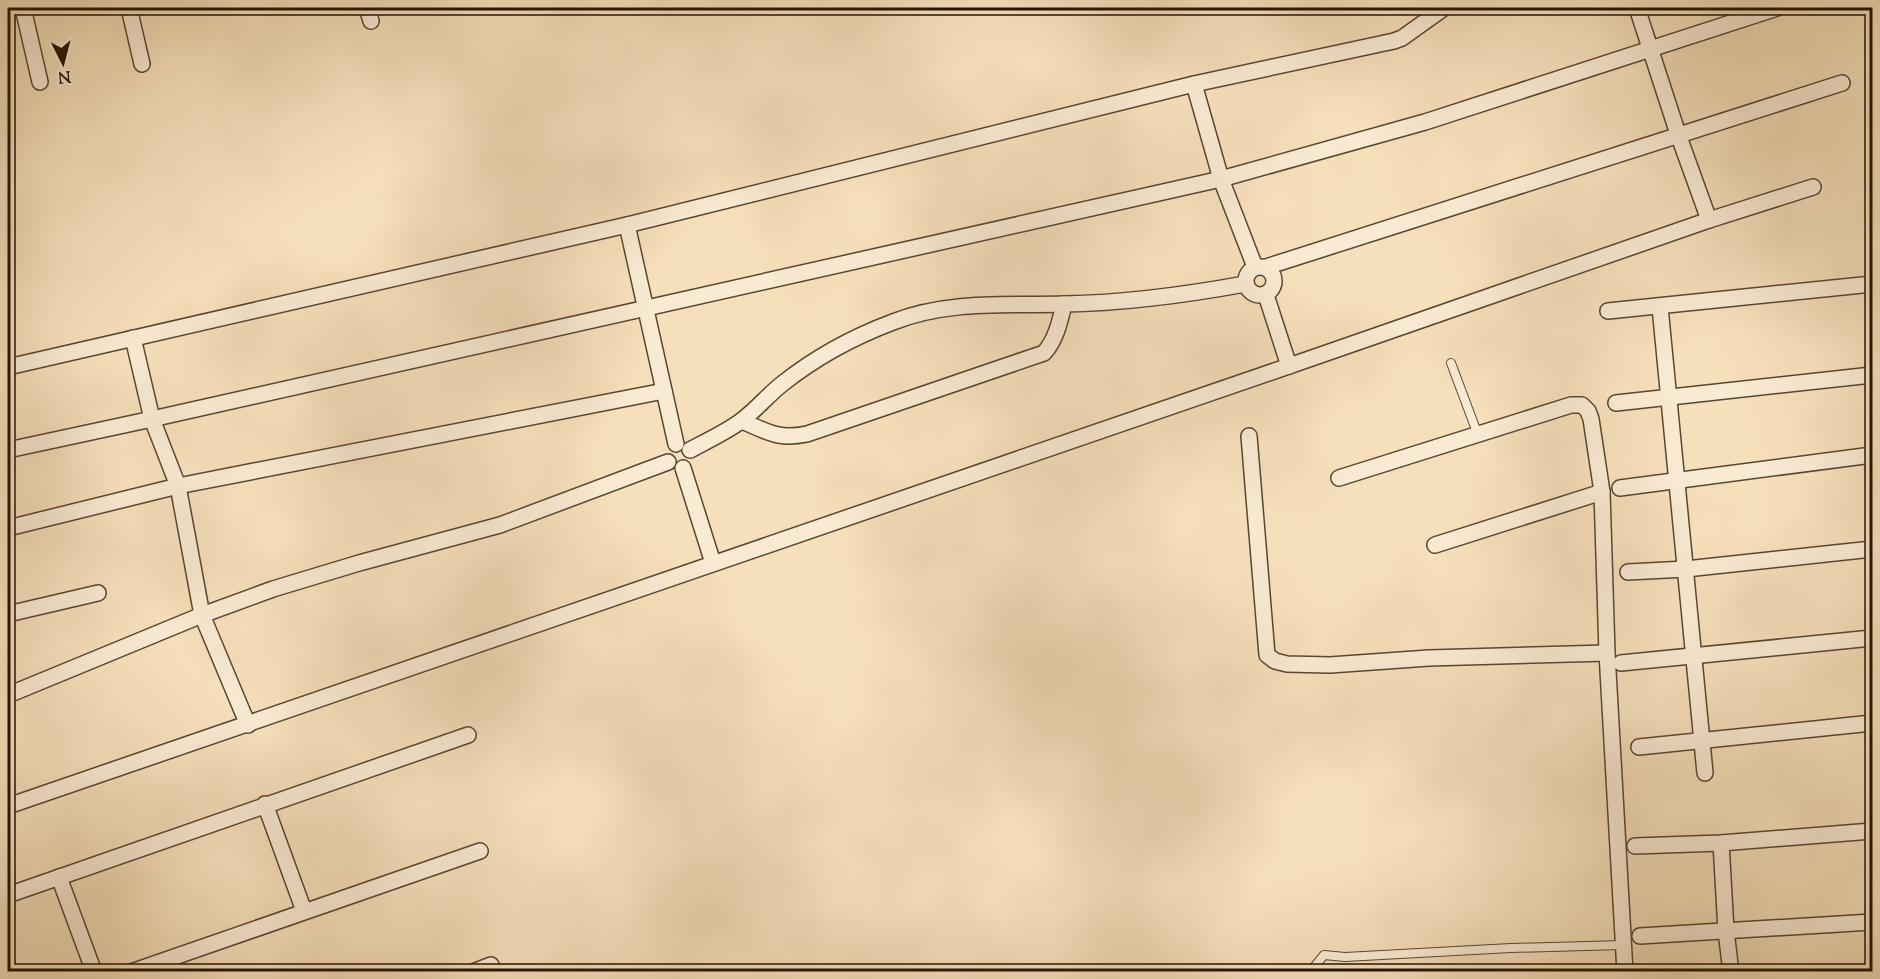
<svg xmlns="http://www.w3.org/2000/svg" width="1880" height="979" font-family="'Sorts Mill Goudy',serif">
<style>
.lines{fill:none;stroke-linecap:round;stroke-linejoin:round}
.service-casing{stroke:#584730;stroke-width:10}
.minor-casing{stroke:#584730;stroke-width:18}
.service{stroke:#f9ead3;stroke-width:8}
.minor{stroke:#f9ead3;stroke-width:15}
</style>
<rect width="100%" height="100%" fill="#f6dfbb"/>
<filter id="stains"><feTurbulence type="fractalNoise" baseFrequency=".00333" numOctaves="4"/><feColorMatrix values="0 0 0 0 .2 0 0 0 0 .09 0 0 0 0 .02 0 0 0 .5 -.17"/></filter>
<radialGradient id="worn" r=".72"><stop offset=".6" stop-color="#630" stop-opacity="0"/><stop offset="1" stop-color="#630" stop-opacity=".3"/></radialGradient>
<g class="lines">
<g class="service-casing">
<g id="service">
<polyline points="1451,363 1478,435"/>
<polyline points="1310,972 1324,955 1345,957 1511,948 1623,945"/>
</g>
</g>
<g class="minor-casing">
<g id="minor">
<polyline points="23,8 40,82"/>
<polyline points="129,8 142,64"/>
<polyline points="367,8 371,21"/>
<polyline points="1637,8 1678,134 1709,220"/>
<polyline points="1194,84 1394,41 1402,38 1444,8"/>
<polyline points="627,225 676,444"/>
<circle cx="1260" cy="281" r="14"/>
<polyline points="1266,267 1842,83"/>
<polyline points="1266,295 1289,366"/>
<polyline points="1660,307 1705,773"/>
<polyline points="1608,311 1872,284"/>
<polyline points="133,338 152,419 178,486 202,615 248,725"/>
<polyline points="8,367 627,225 1194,84 1221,179 1255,267"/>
<polyline points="1616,403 1872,375"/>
<path d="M742,421C768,432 778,440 807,434L1044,353C1056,340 1060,321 1064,304"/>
<polyline points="1249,436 1267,655 1275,661 1287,664 1330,665 1429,658 1607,653"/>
<polyline points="8,450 152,419 1221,179 1425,122 1777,8"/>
<path d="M690,450C707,441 726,432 741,421C756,410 768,395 782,384C816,357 853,337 893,322C948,300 1006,306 1064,304C1125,303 1185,295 1245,284"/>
<polyline points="683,468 713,563"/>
<polyline points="1339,478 1571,405 1582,405 1588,411 1591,419 1602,492 1607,653 1625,972"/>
<polyline points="1620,488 1872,455"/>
<polyline points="8,528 178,486 664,391"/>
<polyline points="1435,545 1602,492"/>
<polyline points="1628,572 1686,569 1872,549"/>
<polyline points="8,614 98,593"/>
<polyline points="1621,663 1872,638"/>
<polyline points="8,695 202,615 273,589 359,563 500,525 668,462"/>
<polyline points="1639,747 1872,723"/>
<polyline points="265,804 304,911"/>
<polyline points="8,806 1289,366 1709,220 1813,187"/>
<polyline points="1721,843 1726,931 1731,972"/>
<polyline points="1635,846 1721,843 1872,831"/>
<polyline points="59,877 94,972"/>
<polyline points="8,895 468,735"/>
<polyline points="1640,936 1872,922"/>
<polyline points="131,972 480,851"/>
<polyline points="473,972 491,965"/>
</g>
</g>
<use href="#service" class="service"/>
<use href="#minor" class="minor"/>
</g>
<rect width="1880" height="979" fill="none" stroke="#f6dfbb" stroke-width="30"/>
<rect x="9" y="9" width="1862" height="961" fill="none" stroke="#231402" stroke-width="3"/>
<rect x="15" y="15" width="1850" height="949" fill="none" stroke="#231402" stroke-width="1.5"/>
<g transform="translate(63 63) rotate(174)" stroke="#f9ead3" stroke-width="4.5" paint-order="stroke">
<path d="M0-4.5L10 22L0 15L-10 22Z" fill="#231402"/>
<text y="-9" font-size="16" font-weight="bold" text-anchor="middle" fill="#231402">N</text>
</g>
<rect width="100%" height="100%" filter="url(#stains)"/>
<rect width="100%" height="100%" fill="url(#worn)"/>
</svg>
